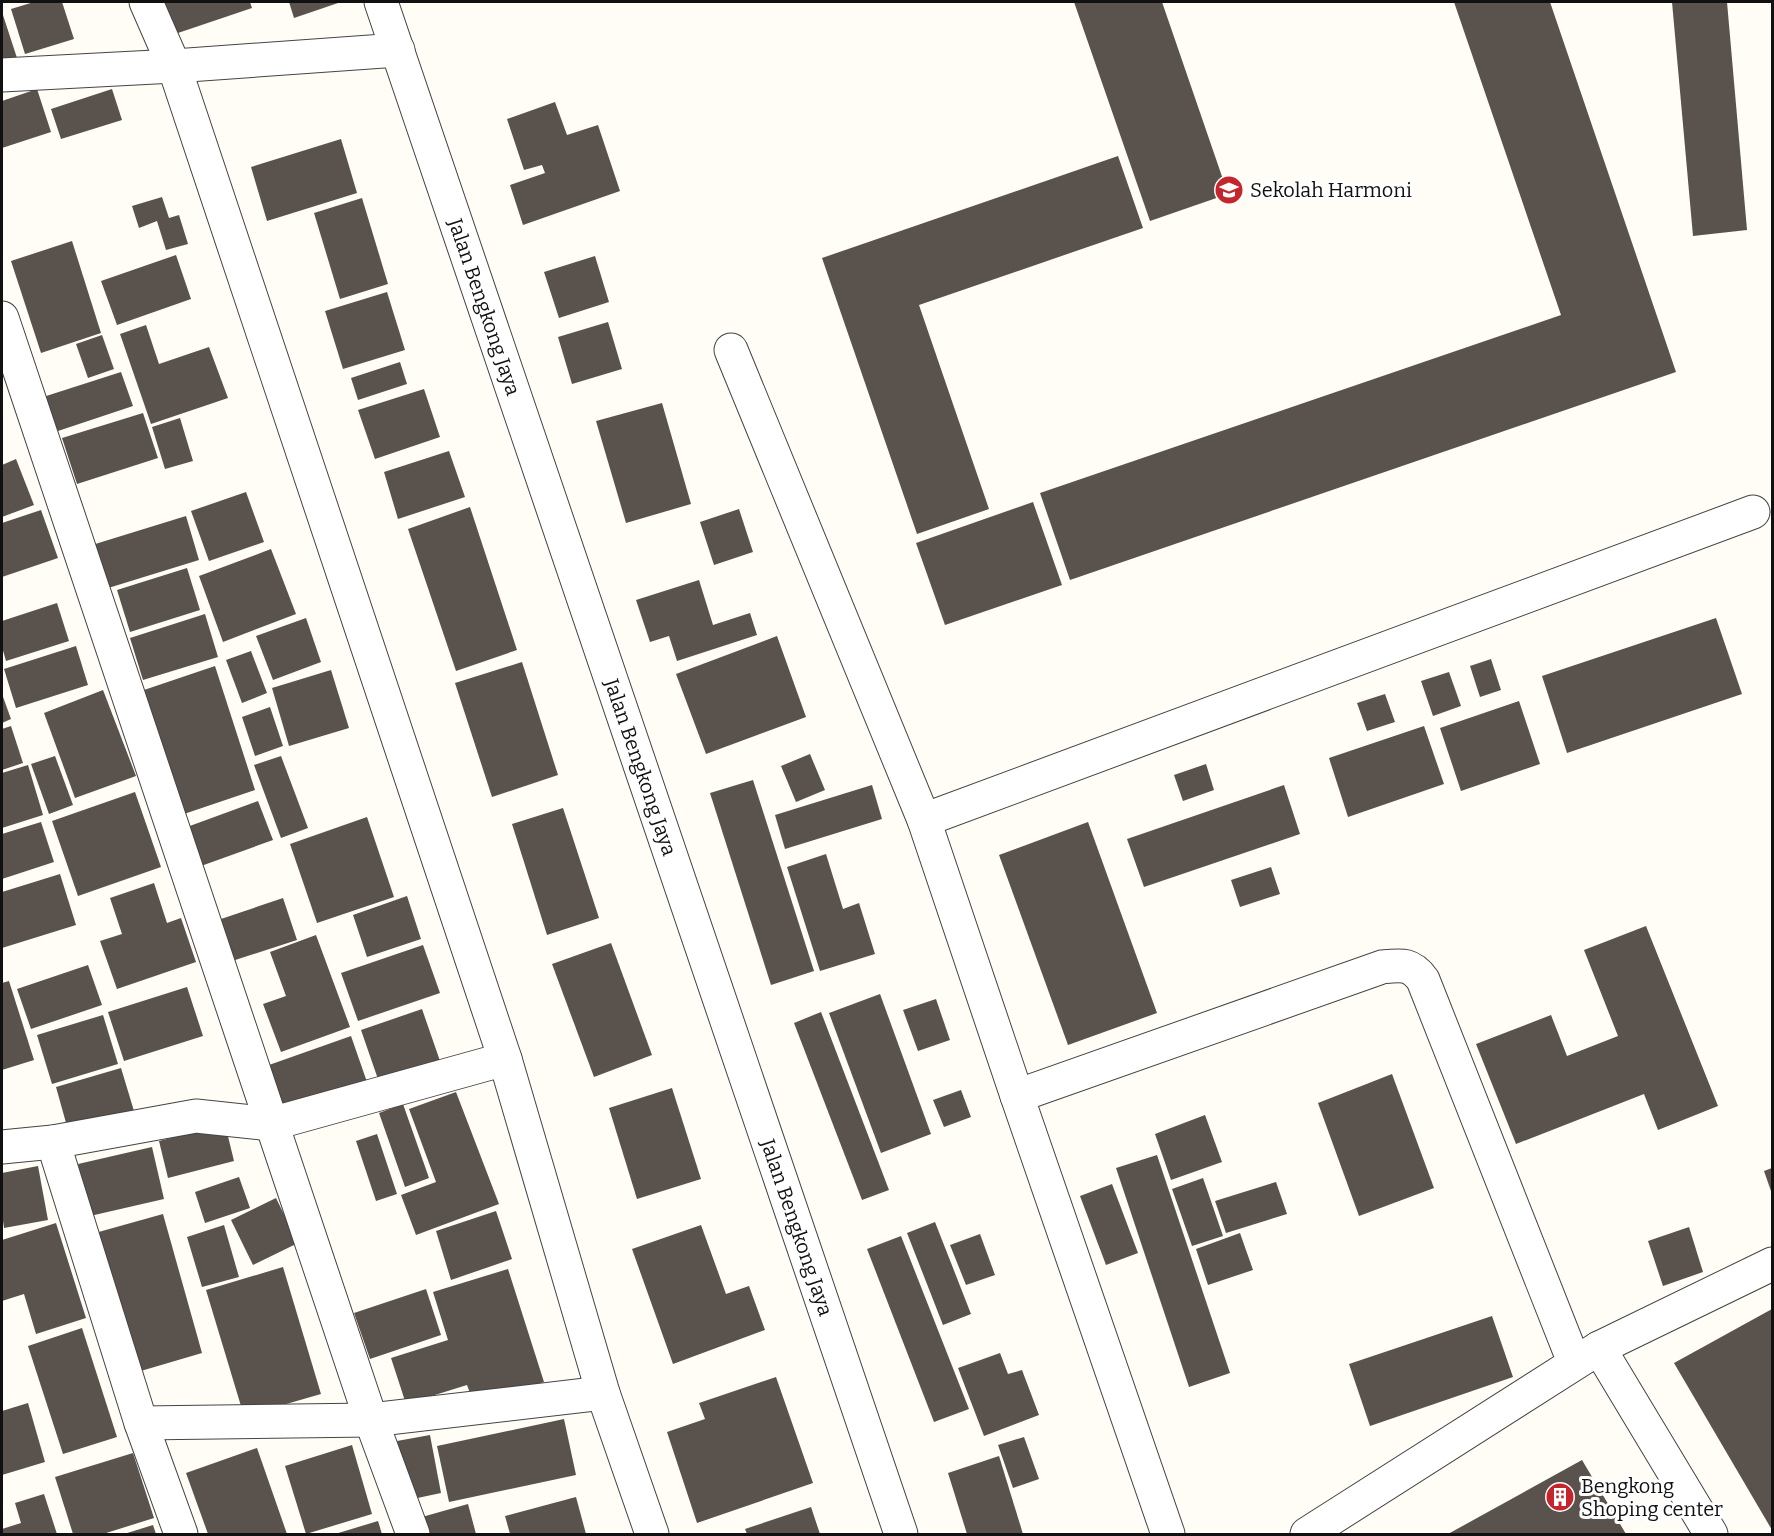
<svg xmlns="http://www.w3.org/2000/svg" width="1774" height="1536" font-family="Bitter,serif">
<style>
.building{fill:#5a524d}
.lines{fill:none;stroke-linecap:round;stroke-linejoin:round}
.minor-casing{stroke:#444;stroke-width:35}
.minor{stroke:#fff;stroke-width:33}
.labels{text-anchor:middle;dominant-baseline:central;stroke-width:6;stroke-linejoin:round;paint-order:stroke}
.poi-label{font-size:20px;fill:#111;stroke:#fff;text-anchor:start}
.street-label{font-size:20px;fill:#111;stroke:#fff}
</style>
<rect width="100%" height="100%" fill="#fffdf5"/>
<g class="building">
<polygon points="34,2 62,2 74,39 25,54 11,9"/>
<polygon points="164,2 250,2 252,8 175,34"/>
<polygon points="289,2 341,2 294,18"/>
<polygon points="1074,2 1162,2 1228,194 1150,221"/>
<polygon points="1454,2 1550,2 1676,372 1070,580 1040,493 1561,315"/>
<polygon points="1672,2 1727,2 1747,230 1693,236"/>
<polygon points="2,12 17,58 2,63"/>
<polygon points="37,89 51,132 2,148 2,101"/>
<polygon points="112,89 122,120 61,139 51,109"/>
<polygon points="555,102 567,135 598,125 620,191 523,225 510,185 545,173 542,165 524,170 507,119"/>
<polygon points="341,139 357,193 267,221 251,167"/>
<polygon points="1118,156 1143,228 919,305 989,509 917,534 822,258"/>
<polygon points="162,197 169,218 179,215 188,244 166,250 157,221 139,228 132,206"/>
<polygon points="362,198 388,284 340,299 314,213"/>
<polygon points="72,241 101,333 41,353 11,261"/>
<polygon points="176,255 191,299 117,325 101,281"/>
<polygon points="595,256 609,302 559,318 544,272"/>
<polygon points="387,292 405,350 343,369 325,311"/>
<polygon points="608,322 622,369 572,384 558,337"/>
<polygon points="146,325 159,364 209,347 228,398 151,424 120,334"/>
<polygon points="102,335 114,369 88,378 76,344"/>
<polygon points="400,362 407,384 358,400 351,378"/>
<polygon points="121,372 133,406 52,433 40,398"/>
<polygon points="424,389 440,437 375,459 358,410"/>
<polygon points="662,403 691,504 626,523 596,421"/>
<polygon points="143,413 158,458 77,484 62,438"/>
<polygon points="180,418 193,461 165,469 152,427"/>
<polygon points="449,451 465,497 398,519 384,472"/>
<polygon points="16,459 34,505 2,517 2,465"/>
<polygon points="246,492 264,542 209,561 191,511"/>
<polygon points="1033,502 1062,585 945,625 916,543"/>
<polygon points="470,507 517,650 456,671 408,529"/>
<polygon points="739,509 753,552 714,565 700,522"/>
<polygon points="41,510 58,558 2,577 2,523"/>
<polygon points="186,516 199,560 105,589 92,545"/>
<polygon points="271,549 296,614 223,642 199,576"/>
<polygon points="187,568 200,610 130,632 117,590"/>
<polygon points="699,580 713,625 750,613 757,635 677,661 669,636 650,642 636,600"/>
<polygon points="57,603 69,641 6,661 2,647 2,621"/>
<polygon points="205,614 218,657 143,680 130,638"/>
<polygon points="306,618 321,662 273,680 256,636"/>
<polygon points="1716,618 1742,694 1567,753 1542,676"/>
<polygon points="777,636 806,717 706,754 676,674"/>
<polygon points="76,646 88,685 16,708 4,669"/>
<polygon points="251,651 267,693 242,703 226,660"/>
<polygon points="1491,659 1501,690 1480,697 1470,666"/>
<polygon points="522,662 558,775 492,797 455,683"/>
<polygon points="215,666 255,790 184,814 144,690"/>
<polygon points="331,670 349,728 289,746 272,688"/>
<polygon points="1449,672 1461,706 1433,716 1421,681"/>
<polygon points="103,690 136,776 75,798 44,713"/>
<polygon points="2,694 11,719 2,723"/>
<polygon points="1385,694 1395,722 1367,731 1357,703"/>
<polygon points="1519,701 1540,764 1461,791 1440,728"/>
<polygon points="270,707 283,746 255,756 242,717"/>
<polygon points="11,726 23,763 2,770 2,729"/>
<polygon points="1424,726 1444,784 1348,817 1329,758"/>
<polygon points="810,754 825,790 796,802 781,766"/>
<polygon points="55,756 73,805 49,814 31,764"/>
<polygon points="281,756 308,828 281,838 254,765"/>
<polygon points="1206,764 1214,790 1183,801 1174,775"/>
<polygon points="28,765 43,815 2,828 2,773"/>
<polygon points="753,780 814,971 771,985 710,793"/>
<polygon points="872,785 882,819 785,849 775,815"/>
<polygon points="1284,785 1300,834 1144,887 1127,839"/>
<polygon points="135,792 161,867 78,896 52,821"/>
<polygon points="258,801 273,840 201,866 187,827"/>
<polygon points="563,808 599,918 547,935 512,824"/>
<polygon points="367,817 394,897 317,923 290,844"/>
<polygon points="41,822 54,862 2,879 2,834"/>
<polygon points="1088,822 1157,1013 1068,1045 999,855"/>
<polygon points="826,854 843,909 859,903 875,954 820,971 787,867"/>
<polygon points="1271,867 1280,894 1240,907 1231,880"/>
<polygon points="60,874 76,925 2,948 2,892"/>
<polygon points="154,883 167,923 181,918 196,962 117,989 100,941 122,934 110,898"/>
<polygon points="407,896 421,939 367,957 353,915"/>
<polygon points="283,898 297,940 229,962 215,921"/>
<polygon points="1646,926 1718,1106 1658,1130 1644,1094 1516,1144 1476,1044 1551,1015 1567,1056 1618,1036 1584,950"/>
<polygon points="316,935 350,1027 281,1052 263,1004 286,996 270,952"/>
<polygon points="611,943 652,1055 594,1077 552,964"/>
<polygon points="423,945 440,993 358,1021 341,973"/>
<polygon points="88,965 102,1005 31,1029 17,989"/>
<polygon points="9,981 34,1060 2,1070 2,983"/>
<polygon points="187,987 203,1036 124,1061 108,1012"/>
<polygon points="880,994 931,1134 881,1153 829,1013"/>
<polygon points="936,999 950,1040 918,1051 903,1010"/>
<polygon points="422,1009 440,1061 379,1082 361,1030"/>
<polygon points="821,1012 889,1190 862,1200 794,1023"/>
<polygon points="103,1015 118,1064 52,1084 37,1035"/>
<polygon points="351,1036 367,1082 285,1110 269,1065"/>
<polygon points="121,1068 134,1111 68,1130 56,1087"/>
<polygon points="1392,1074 1434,1188 1359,1216 1318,1103"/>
<polygon points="672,1088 701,1179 637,1199 609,1108"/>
<polygon points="961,1090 971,1117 944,1127 933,1100"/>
<polygon points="456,1092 499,1204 416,1235 401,1195 436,1182 409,1109"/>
<polygon points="403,1104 429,1178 405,1187 379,1113"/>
<polygon points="1205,1115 1222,1162 1171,1180 1155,1134"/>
<polygon points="225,1124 234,1161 168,1178 159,1141"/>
<polygon points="377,1134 397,1194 376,1201 356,1141"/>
<polygon points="152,1147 164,1199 90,1216 78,1164"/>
<polygon points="1157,1155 1230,1373 1189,1387 1116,1168"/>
<polygon points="38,1166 48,1220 4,1228 2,1213 2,1173"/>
<polygon points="1772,1168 1772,1194 1764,1171"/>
<polygon points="239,1177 250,1208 205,1223 195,1192"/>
<polygon points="1203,1178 1223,1236 1192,1246 1172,1189"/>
<polygon points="1276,1182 1287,1214 1226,1233 1215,1201"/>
<polygon points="1112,1184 1138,1253 1106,1265 1080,1196"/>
<polygon points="276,1198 298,1243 253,1265 231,1220"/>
<polygon points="496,1211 512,1259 451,1280 436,1231"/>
<polygon points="163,1214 202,1353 134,1373 95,1233"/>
<polygon points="935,1222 971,1314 943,1325 907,1233"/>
<polygon points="56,1223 86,1318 36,1334 24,1294 2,1301 2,1240"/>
<polygon points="224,1225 239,1277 202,1287 187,1237"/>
<polygon points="701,1225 726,1294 749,1286 765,1330 673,1364 632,1249"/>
<polygon points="1689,1227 1703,1272 1663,1286 1648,1241"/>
<polygon points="1240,1233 1253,1270 1208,1285 1196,1249"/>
<polygon points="980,1234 995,1275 966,1285 950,1245"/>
<polygon points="901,1236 969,1409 934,1422 867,1249"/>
<polygon points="283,1267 321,1394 244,1416 206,1290"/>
<polygon points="508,1269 544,1382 474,1404 467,1385 406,1404 391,1358 448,1340 433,1292"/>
<polygon points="426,1289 441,1335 370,1359 354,1313"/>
<polygon points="1772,1309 1772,1530 1674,1363"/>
<polygon points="1492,1316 1513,1377 1370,1426 1349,1364"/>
<polygon points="82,1328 117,1437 63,1454 28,1346"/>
<polygon points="1000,1353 1008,1374 1022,1370 1039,1415 984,1436 958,1368"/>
<polygon points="776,1377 813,1483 697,1523 667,1432 705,1419 699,1403"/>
<polygon points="28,1403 45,1462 2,1475 2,1411"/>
<polygon points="564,1419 576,1475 449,1502 437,1446"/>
<polygon points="430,1435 441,1493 408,1500 397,1441"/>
<polygon points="1024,1437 1039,1479 1013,1488 998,1445"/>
<polygon points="352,1445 372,1514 306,1534 285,1466"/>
<polygon points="257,1448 287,1534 208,1534 186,1473"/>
<polygon points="133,1453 154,1518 103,1534 73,1534 55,1477"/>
<polygon points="999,1456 1023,1534 967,1534 948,1473"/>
<polygon points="1582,1460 1626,1534 1448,1534"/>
<polygon points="44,1494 57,1534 2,1534 2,1529 21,1523 15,1503"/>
<polygon points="576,1497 586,1534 510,1534 505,1516"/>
<polygon points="468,1504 476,1534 427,1534 422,1517"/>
<polygon points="811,1507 820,1534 747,1534 745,1529"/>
<polygon points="378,1521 382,1534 335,1534"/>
<polygon points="153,1525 156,1534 124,1534"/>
</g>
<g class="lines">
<g class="minor-casing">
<g id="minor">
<polyline points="146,2 174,66 505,1059 603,1393 652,1534"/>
<path id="s1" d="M381,2L901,1534"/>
<polyline points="2,75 174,66 398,50"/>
<polyline points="2,318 371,1420 413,1534"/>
<polyline points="731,350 924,820 1017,1096 1168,1534"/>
<polyline points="924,820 1753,512"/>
<path d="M1017,1096L1382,967C1401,965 1411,963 1423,980L1574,1362"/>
<polyline points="53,1142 141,1423 181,1534"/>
<polyline points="2,1147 53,1142 196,1116 271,1124 505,1059"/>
<polyline points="1599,1348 1711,1534"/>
<polyline points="141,1423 371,1420 603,1393"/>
<polyline points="1307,1534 1599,1348 1772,1264"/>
</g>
</g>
<use href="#minor" class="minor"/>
</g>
<defs>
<g id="school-disc" transform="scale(1.5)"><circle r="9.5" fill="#c4262e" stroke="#fff"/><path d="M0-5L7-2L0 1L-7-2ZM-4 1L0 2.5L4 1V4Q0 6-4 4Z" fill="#fff"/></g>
<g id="building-disc" transform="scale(1.5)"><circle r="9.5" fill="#c4262e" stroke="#fff"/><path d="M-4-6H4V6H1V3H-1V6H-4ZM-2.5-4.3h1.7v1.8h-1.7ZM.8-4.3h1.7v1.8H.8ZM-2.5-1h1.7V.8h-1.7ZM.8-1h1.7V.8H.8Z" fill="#fff"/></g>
</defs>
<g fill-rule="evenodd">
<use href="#school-disc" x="1229" y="190"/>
<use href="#building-disc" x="1560" y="1497"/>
</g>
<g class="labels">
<g class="poi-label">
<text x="1250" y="190">Sekolah Harmoni</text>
<text x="1581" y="1486">Bengkong<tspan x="1581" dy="23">Shoping center</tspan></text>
</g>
<g class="street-label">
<text stroke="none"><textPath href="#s1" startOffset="322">Jalan Bengkong Jaya</textPath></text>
<text stroke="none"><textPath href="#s1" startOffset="808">Jalan Bengkong Jaya</textPath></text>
<text stroke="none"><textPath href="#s1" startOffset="1294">Jalan Bengkong Jaya</textPath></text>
</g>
</g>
<rect width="1774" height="1536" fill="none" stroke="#111111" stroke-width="6"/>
</svg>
